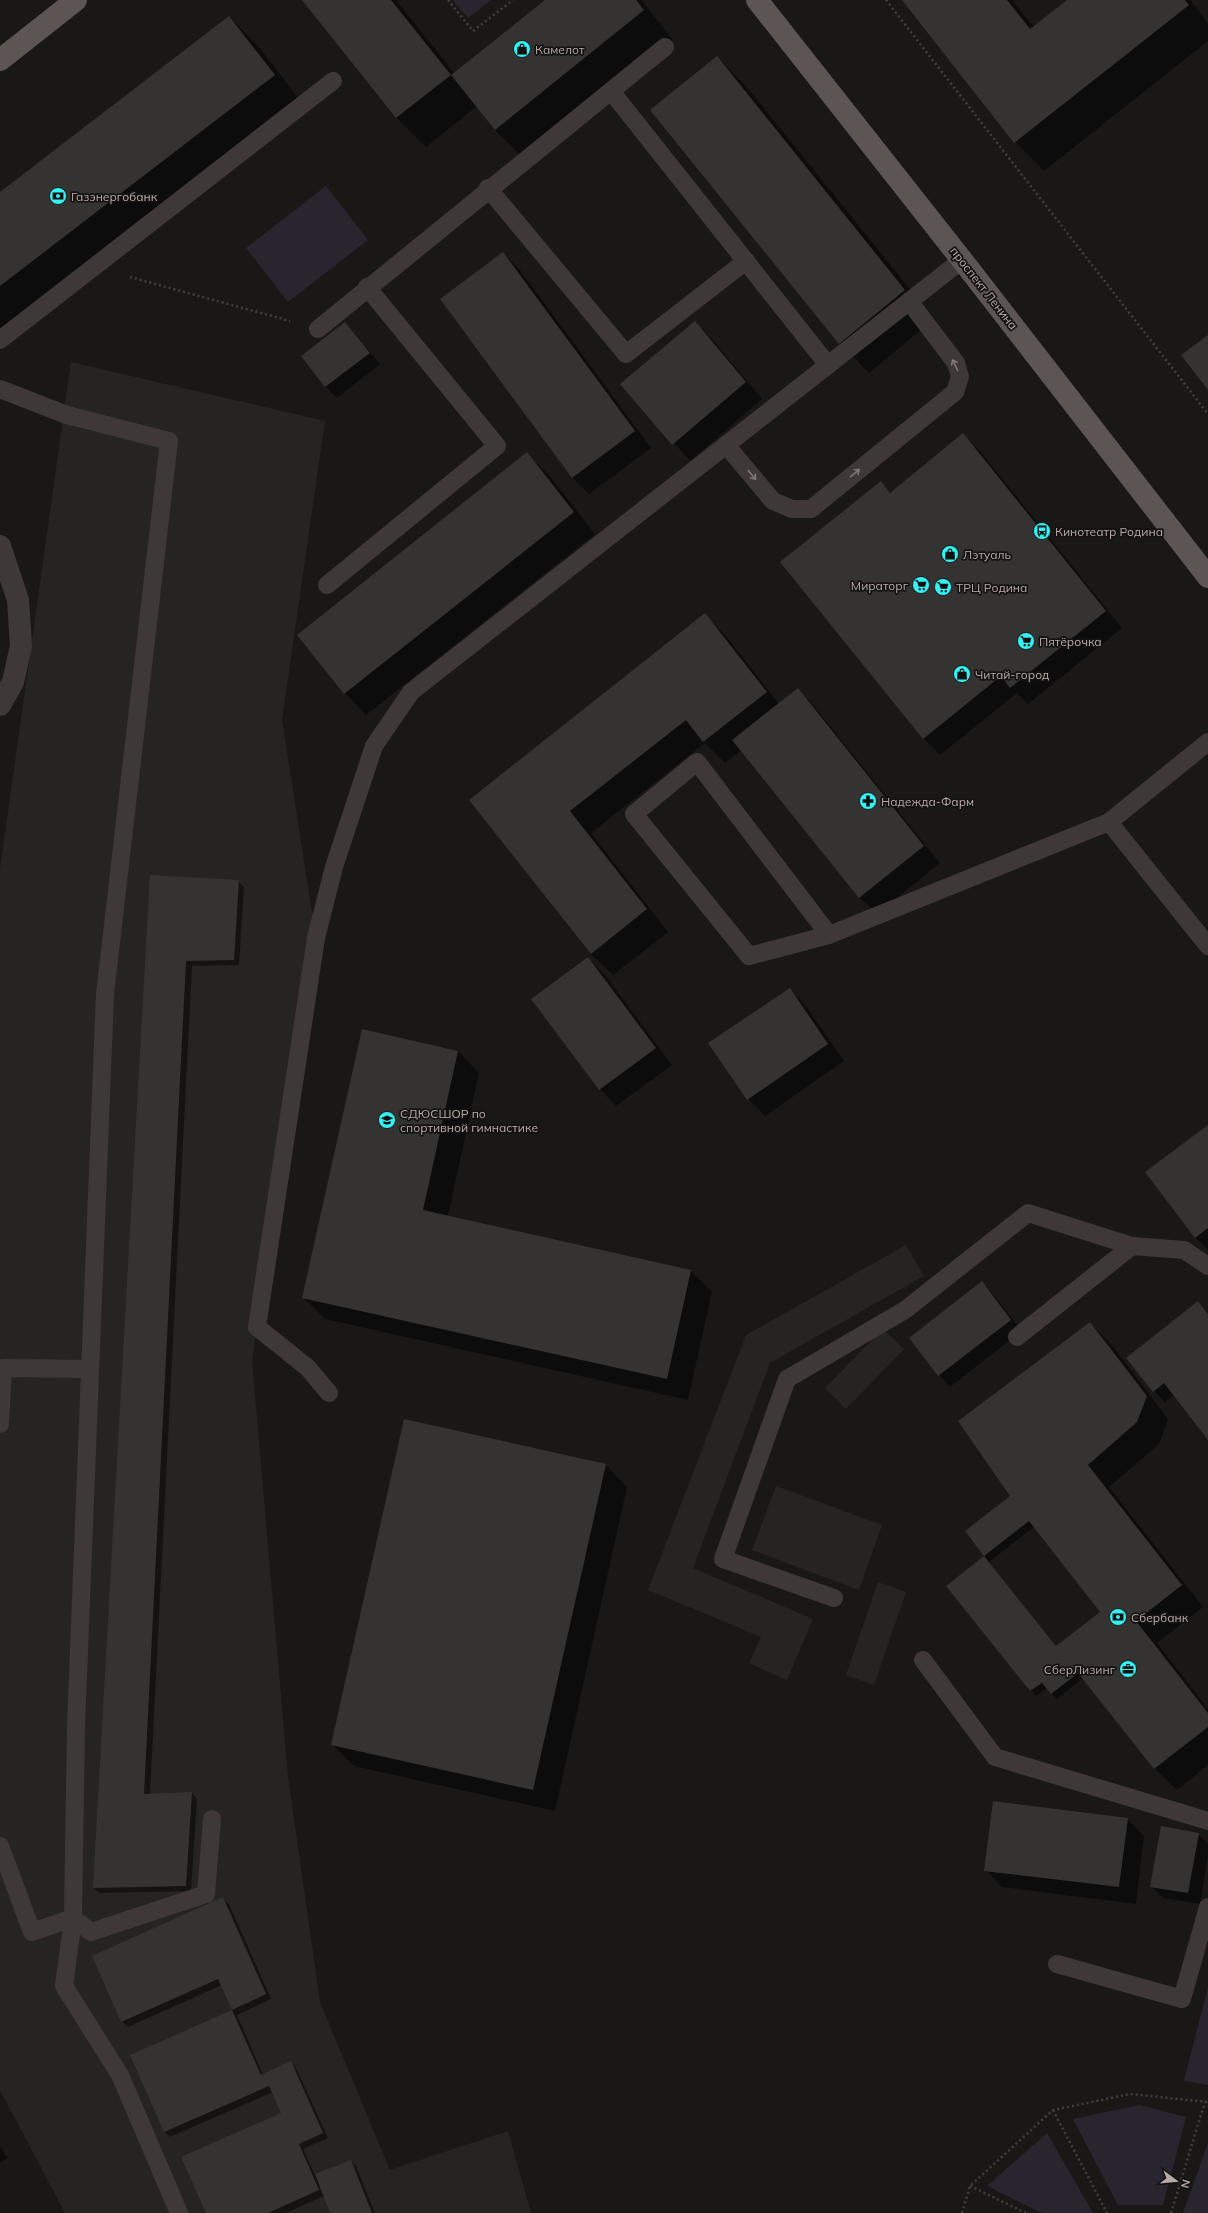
<svg xmlns="http://www.w3.org/2000/svg" width="1208" height="2213" font-family="Mulish,sans-serif">
<style>
.built{fill:#262423}
.green{fill:#29252e}
.shadow{fill:#0007;fill-rule:evenodd}
.building{fill:#353332;fill-rule:evenodd}
.lines{fill:none;stroke-linecap:round;stroke-linejoin:round}
.path{stroke:#453e3e;stroke-width:2.5;stroke-dasharray:2 3;stroke-linecap:butt}
.lane{stroke:#3e3938;stroke-width:18}
.street{stroke:#3e3938;stroke-width:22}
.primary{stroke:#5d5554;stroke-width:22}
.oneway{stroke:#827776}
.labels{text-anchor:middle;dominant-baseline:central;stroke-width:3.5;stroke-linejoin:round;paint-order:stroke}
.poi-label{font-size:12px;fill:#b9aaa9;stroke:#141312;text-anchor:start}
.street-label{font-size:12px;fill:#b9aaa9;stroke:#141312}
</style>
<rect width="100%" height="100%" fill="#191817"/>
<g class="built">
<polygon points="71,362 325,421 282,720 316,938 252,1361 288,1777 320,2002 390,2170 508,2131 531,2213 65,2213 0,2090 0,869"/>
<polygon points="906,1245 924,1276 770,1363 693,1568 813,1619 787,1680 749,1663 761,1637 648,1590 746,1335"/>
<polygon points="883,1329 904,1349 846,1409 825,1388"/>
<polygon points="776,1486 882,1525 859,1590 752,1550"/>
<polygon points="878,1582 906,1592 874,1685 846,1675"/>
</g>
<g class="green">
<polygon points="453,0 491,0 468,18"/>
<polygon points="326,186 368,240 288,302 246,248"/>
<polygon points="1208,1987 1208,2085 1184,2081"/>
<polygon points="1139,2105 1186,2117 1163,2205 1118,2205 1073,2119"/>
<polygon points="1047,2133 1093,2213 1042,2213 987,2186"/>
<polygon points="1208,2143 1208,2213 1183,2213"/>
</g>
<g class="shadow">
<polygon points="303,0 396,0 454,73 546,0 641,0 673,40 524,159 495,130 477,106 426,147 397,118"/>
<polygon points="903,0 1012,0 1034,27 1068,0 1190,0 1208,23 1208,41 1044,171 1015,142"/>
<polygon points="229,17 258,46 303,104 0,337 0,193"/>
<polygon points="717,57 746,86 934,319 869,373 840,343"/>
<polygon points="503,253 520,270 651,448 589,494 572,477"/>
<polygon points="695,322 712,339 762,399 690,461 622,384"/>
<polygon points="345,323 380,364 337,398 326,387"/>
<polygon points="963,435 980,451 1122,628 1028,704 1017,693 940,755 923,738 880,483 891,493"/>
<polygon points="527,454 549,475 595,534 366,715 345,693"/>
<polygon points="705,615 726,636 779,704 798,689 814,706 940,863 877,914 860,898 742,750 725,763 705,743 591,833 668,932 613,975 591,954 470,800"/>
<polygon points="151,876 238,881 244,887 239,965 192,966 150,1795 192,1793 197,1799 191,1891 99,1893 94,1888"/>
<polygon points="588,958 605,975 672,1065 616,1106 600,1089"/>
<polygon points="789,989 806,1006 844,1061 765,1116 748,1099"/>
<polygon points="363,1030 458,1051 479,1073 448,1216 691,1271 712,1292 688,1400 325,1319 303,1297"/>
<polygon points="1208,1126 1208,1250 1195,1237"/>
<polygon points="982,1283 993,1294 1022,1331 950,1387 939,1375 910,1338"/>
<polygon points="1198,1303 1208,1313 1208,1439 1174,1395 1165,1402 1154,1391"/>
<path d="M1090,1323L1112,1345L1168,1419L1159,1444L1109,1487L1203,1607L1157,1643L1208,1709V1765L1177,1790L1155,1769L1083,1678L1057,1699L1047,1688L1036,1696L948,1586L986,1556L967,1531L1012,1496ZM1035,1526L1101,1613L1057,1647L989,1562Z"/>
<polygon points="405,1420 606,1465 627,1487 555,1811 354,1766 332,1744"/>
<polygon points="1127,1819 1144,1836 1136,1904 1002,1887 986,1870"/>
<polygon points="1198,1834 1208,1843 1208,1855 1200,1904 1163,1898 1151,1886"/>
<polygon points="223,1899 229,1904 271,1999 237,2015 263,2075 291,2062 296,2068 328,2138 303,2149 315,2175 351,2161 356,2166 375,2213 331,2213 324,2196 286,2213 207,2213 283,2113 273,2092 170,2137 165,2132 131,2055 233,2010 222,1985 128,2027 122,2021"/>
<polygon points="0,2147 8,2158 0,2163"/>
</g>
<g class="building">
<polygon points="302,0 391,0 451,75 396,118"/>
<polygon points="545,0 636,0 644,10 495,130 451,75"/>
<polygon points="902,0 1007,0 1030,29 1067,0 1185,0 1189,5 1014,143"/>
<polygon points="229,16 275,75 0,286 0,192"/>
<polygon points="717,56 905,290 839,344 650,110"/>
<polygon points="503,252 635,431 572,478 440,299"/>
<polygon points="695,321 746,382 672,445 620,384"/>
<polygon points="345,322 370,353 325,387 301,356"/>
<polygon points="1208,335 1208,390 1181,355"/>
<polygon points="963,433 1106,611 1010,688 1001,676 923,739 780,562 881,481 890,493"/>
<polygon points="527,452 574,512 344,694 297,635"/>
<polygon points="705,613 767,692 703,742 686,720 570,811 647,909 591,954 469,800"/>
<polygon points="798,688 924,846 859,898 732,740"/>
<polygon points="150,875 239,880 234,960 186,961 144,1794 192,1792 186,1886 93,1888"/>
<polygon points="588,957 656,1048 599,1090 531,999"/>
<polygon points="790,988 828,1044 747,1100 708,1043"/>
<polygon points="362,1029 458,1051 423,1210 691,1270 667,1379 302,1298"/>
<polygon points="1208,1125 1208,1228 1195,1238 1145,1172"/>
<polygon points="982,1281 1011,1320 938,1376 909,1338"/>
<polygon points="1198,1301 1208,1314 1208,1440 1164,1383 1153,1392 1126,1358"/>
<path d="M1090,1322L1147,1396L1137,1422L1088,1465L1182,1585L1136,1621L1208,1713V1727L1154,1769L1078,1673L1051,1694L1042,1683L1030,1691L946,1586L984,1556L965,1531L1010,1496L958,1421ZM1029,1521L1100,1612L1056,1646L984,1556Z"/>
<polygon points="404,1419 606,1464 533,1790 331,1745"/>
<polygon points="993,1801 1128,1818 1119,1887 984,1871"/>
<polygon points="1161,1826 1199,1833 1188,1893 1150,1887"/>
<polygon points="223,1897 266,1994 232,2010 218,1979 121,2022 92,1956"/>
<polygon points="232,2010 261,2075 291,2061 323,2133 299,2144 319,2190 268,2213 206,2213 181,2157 281,2113 269,2086 164,2132 130,2055"/>
<polygon points="351,2160 372,2213 330,2213 315,2174"/>
</g>
<g class="lines">
<g class="path">
<polyline points="448,0 473,31 513,0"/>
<polyline points="886,0 1208,414"/>
<polyline points="130,277 290,321"/>
<polyline points="1053,2110 1107,2213"/>
<polyline points="970,2186 1026,2213"/>
<polyline points="962,2213 970,2186 1053,2110 1130,2094 1208,2102"/>
<polyline points="1171,2213 1205,2102"/>
</g>
<g class="lane">
<polyline points="611,91 828,365"/>
<polyline points="488,188 626,354 746,261"/>
<polyline points="318,329 665,47"/>
<polyline points="0,340 333,81"/>
<polyline points="0,389 67,415 169,441 105,994 76,1726 73,1918 91,1932 206,1894 212,1819"/>
<polyline points="726,445 773,501 792,509 811,509 955,392 960,377 956,363 909,301"/>
<polyline points="327,585 497,446 367,287"/>
<polyline points="1109,822 1208,946"/>
<polyline points="829,935 697,762 634,814 749,956 829,935 1109,822 1208,742"/>
<polyline points="1017,1337 1132,1246 1184,1250 1208,1266"/>
<polyline points="329,1393 308,1368 257,1327 316,938 334,867 374,746 411,692 962,260"/>
<polyline points="0,1424 3,1368 90,1369"/>
<polyline points="834,1598 723,1559 787,1379 905,1310 1028,1213 1132,1246"/>
<polyline points="923,1660 995,1757 1208,1821"/>
<polyline points="0,1846 32,1932 73,1918 64,1986 120,2075 179,2213"/>
<polyline points="1057,1964 1182,1999 1208,1907"/>
</g>
<polyline class="street" points="0,546 18,600 21,646 13,682 0,705"/>
<g class="primary">
<polyline points="757,0 962,260 1208,577"/>
<polyline points="0,60 76,0"/>
</g>
</g>
<defs><path id="oneway-shaft" d="M-6 0H5M1.5-3L5.5 0L1.5 3" fill="none" stroke-width="1.6" stroke-linecap="round" stroke-linejoin="round"/></defs>
<g class="oneway">
<use href="#oneway-shaft" transform="translate(955 365) rotate(-116)"/>
<use href="#oneway-shaft" transform="translate(855 473) rotate(-39)"/>
<use href="#oneway-shaft" transform="translate(752 475) rotate(50)"/>
</g>
<defs>
<g id="shop-disc" transform="scale(0.9)"><circle r="9.5" fill="#35f0f3" stroke="#141312"/><path d="M-5-2.5h2.3a2.7 3.5 0 0 1 5.4 0H5L5.5 6h-11ZM-1.5-2.5h3a1.5 2.3 0 0 0-3 0Z" fill="#111"/></g>
<g id="bank-disc" transform="scale(0.9)"><circle r="9.5" fill="#35f0f3" stroke="#141312"/><path d="M-6-4H6V4H-6ZM0-2.3a2.3 2.3 0 1 0 0 4.6a2.3 2.3 0 1 0 0-4.6Z" fill="#111"/></g>
<g id="bus-disc" transform="scale(0.9)"><circle r="9.5" fill="#35f0f3" stroke="#141312"/><path d="M-5-6H5V4H4V6H2V4H-2V6H-4V4H-5ZM-3.5-4V0h7V-4ZM-3.5 1.2v1.5H-2V1.2ZM2 1.2v1.5H3.5V1.2Z" fill="#111"/></g>
<g id="supermarket-disc" transform="scale(0.9)"><circle r="9.5" fill="#35f0f3" stroke="#141312"/><path d="M-6-5.5h2.5l.6 2H6L4.5 2H-2.5L-4.4-4H-6ZM-1.5 3.2a1.3 1.3 0 1 0 .1 0ZM3 3.2a1.3 1.3 0 1 0 .1 0Z" fill="#111"/></g>
<g id="pharmacy-disc" transform="scale(0.9)"><circle r="9.5" fill="#35f0f3" stroke="#141312"/><path d="M-2-6h4v4h4v4h-4v4h-4v-4h-4v-4h4Z" fill="#111"/></g>
<g id="school-disc" transform="scale(0.9)"><circle r="9.5" fill="#35f0f3" stroke="#141312"/><path d="M0-5L7-2L0 1L-7-2ZM-4 1L0 2.5L4 1V4Q0 6-4 4Z" fill="#111"/></g>
<g id="office-disc" transform="scale(0.9)"><circle r="9.5" fill="#35f0f3" stroke="#141312"/><path d="M-6-3h4V-5.5h4V-3h4V5H-6ZM-1-4.5V-3h2v-1.5ZM-6 0V1H6V0Z" fill="#111"/></g>
</defs>
<g fill-rule="evenodd">
<use href="#shop-disc" x="522" y="49"/>
<use href="#bank-disc" x="58" y="196"/>
<use href="#bus-disc" x="1042" y="531"/>
<use href="#shop-disc" x="950" y="554"/>
<use href="#supermarket-disc" x="921" y="585"/>
<use href="#supermarket-disc" x="943" y="587"/>
<use href="#supermarket-disc" x="1026" y="641"/>
<use href="#shop-disc" x="962" y="674"/>
<use href="#pharmacy-disc" x="868" y="801"/>
<use href="#school-disc" x="387" y="1120"/>
<use href="#bank-disc" x="1118" y="1617"/>
<use href="#office-disc" x="1128" y="1669"/>
</g>
<g class="labels">
<g class="poi-label">
<text x="535" y="49">Камелот</text>
<text x="71" y="196">Газэнергобанк</text>
<text x="1055" y="531">Кинотеатр Родина</text>
<text x="963" y="554">Лэтуаль</text>
<text x="908" y="585" text-anchor="end">Мираторг</text>
<text x="956" y="587">ТРЦ Родина</text>
<text x="1039" y="641">Пятёрочка</text>
<text x="975" y="674">Читай-город</text>
<text x="881" y="801">Надежда-Фарм</text>
<text x="400" y="1113">СДЮСШОР по<tspan x="400" dy="14">спортивной гимнастике</tspan></text>
<text x="1131" y="1617">Сбербанк</text>
<text x="1115" y="1669" text-anchor="end">СберЛизинг</text>
</g>
<g class="street-label">
<text transform="translate(984 288) rotate(52)">проспект Ленина</text>
</g>
</g>
<g transform="translate(1176 2181) rotate(106)" stroke="#141312" stroke-width="3" paint-order="stroke">
<path d="M0-3L7 15L0 10L-7 15Z" fill="#b9aaa9"/>
<text y="-6" font-size="11" font-weight="bold" text-anchor="middle" fill="#b9aaa9">N</text>
</g>
</svg>
